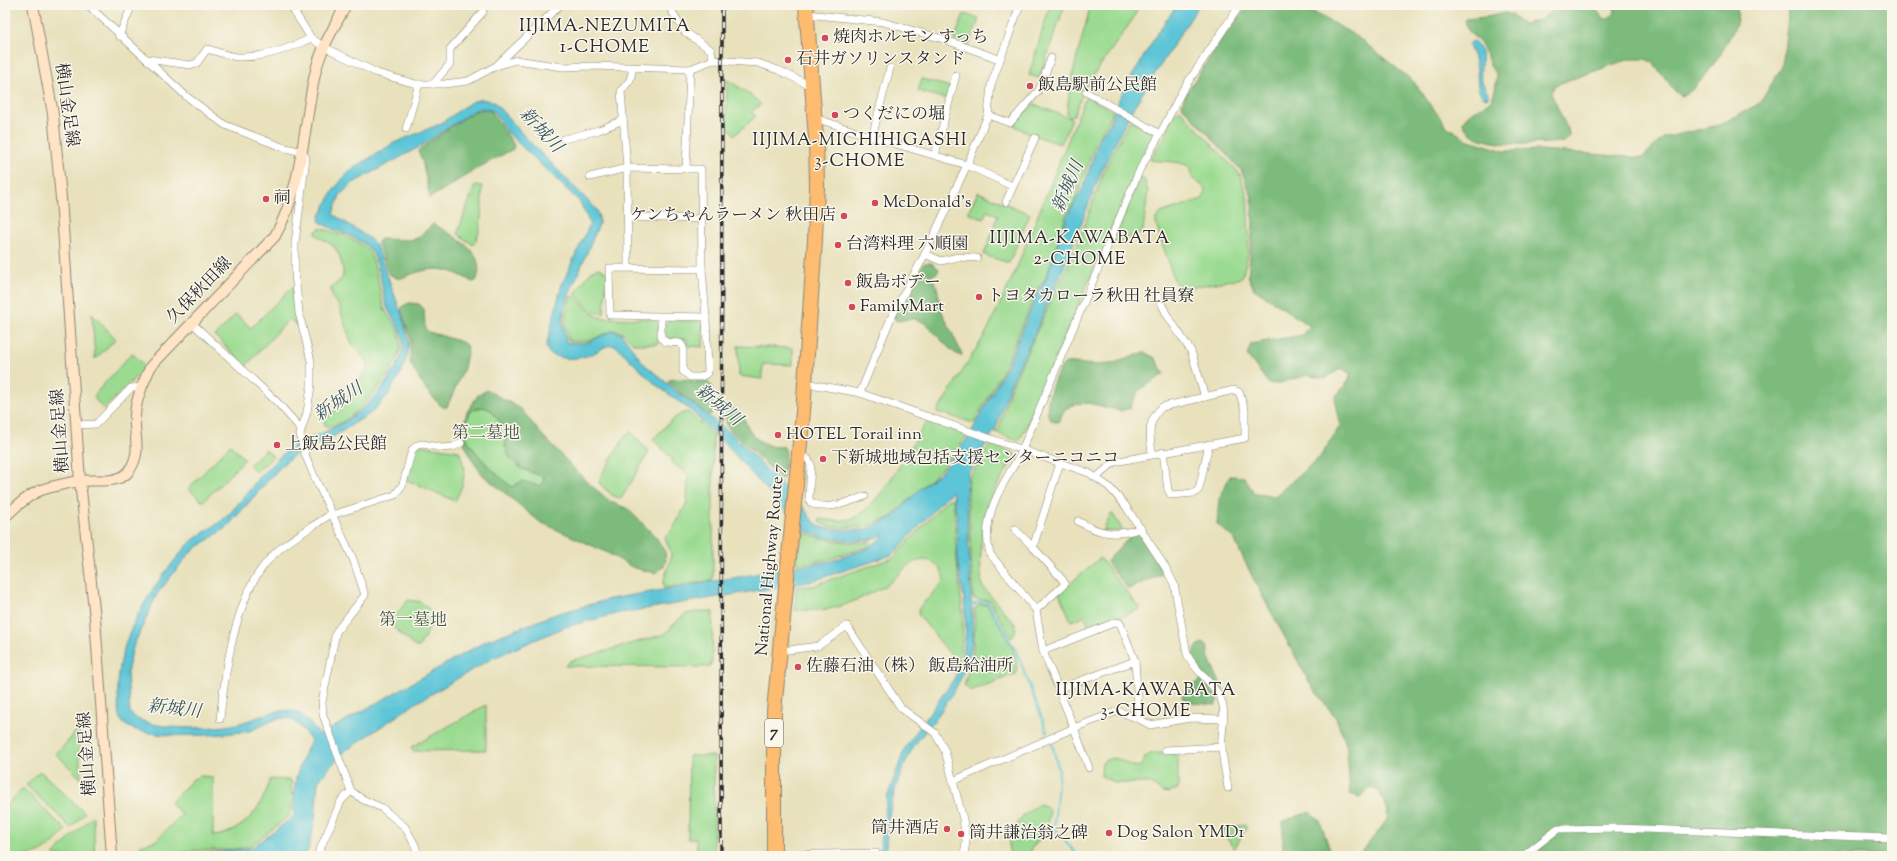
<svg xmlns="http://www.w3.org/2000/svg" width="1897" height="861" font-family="'Sorts Mill Goudy','Noto Serif JP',serif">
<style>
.green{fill:#9bdb91;stroke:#63835e}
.forest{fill:#7cbb7b;stroke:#547353;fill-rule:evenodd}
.water{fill:#5bc5d7;stroke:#437881;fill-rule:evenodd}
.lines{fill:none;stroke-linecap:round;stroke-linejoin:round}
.stream{stroke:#5bc5d7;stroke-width:2}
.street-casing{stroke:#8a8674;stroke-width:8}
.secondary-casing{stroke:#8a8674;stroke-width:12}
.highway-casing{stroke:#8a8674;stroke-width:16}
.street{stroke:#fff;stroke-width:7}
.secondary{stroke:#ffe4c6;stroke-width:10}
.highway{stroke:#febc70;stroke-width:14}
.rail-casing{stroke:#2b2b2b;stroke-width:3.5}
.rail{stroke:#fbf7ec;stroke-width:2;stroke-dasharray:6;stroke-linecap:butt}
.poi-dot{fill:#d1495b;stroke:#fbf7ec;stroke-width:1.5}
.labels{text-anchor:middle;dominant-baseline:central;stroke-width:3;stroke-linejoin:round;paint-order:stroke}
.shield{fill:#fbf7ec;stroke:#696865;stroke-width:1}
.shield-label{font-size:16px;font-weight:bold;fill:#2b2b2b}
.poi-label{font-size:17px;fill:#2b2b2b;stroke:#fbf7ec;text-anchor:start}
.street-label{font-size:17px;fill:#2b2b2b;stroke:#fbf7ec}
.park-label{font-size:17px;fill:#475744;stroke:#fbf7ec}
.neighbourhood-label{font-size:18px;letter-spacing:1px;fill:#2b2b2b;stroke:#fbf7ec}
.water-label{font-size:18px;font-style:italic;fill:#39595f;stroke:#fbf7ec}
</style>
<rect width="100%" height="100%" fill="#fbf7ec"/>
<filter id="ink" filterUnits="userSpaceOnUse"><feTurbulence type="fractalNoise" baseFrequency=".025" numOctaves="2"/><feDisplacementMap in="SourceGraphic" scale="8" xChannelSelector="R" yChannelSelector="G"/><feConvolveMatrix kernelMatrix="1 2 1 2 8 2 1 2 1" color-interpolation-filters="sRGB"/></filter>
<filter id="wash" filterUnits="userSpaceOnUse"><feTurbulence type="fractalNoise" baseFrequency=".012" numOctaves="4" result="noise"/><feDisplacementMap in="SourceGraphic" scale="16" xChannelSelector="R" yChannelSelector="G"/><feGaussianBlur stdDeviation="0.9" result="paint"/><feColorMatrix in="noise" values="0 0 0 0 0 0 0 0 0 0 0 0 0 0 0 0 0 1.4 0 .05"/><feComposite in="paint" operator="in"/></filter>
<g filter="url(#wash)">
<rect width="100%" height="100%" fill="#e8e1bc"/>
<g class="green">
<polygon points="1050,5 1065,5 1039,78 1029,75"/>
<path d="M1100,5H1135L1137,9L1135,16L1085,87L1074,115L1069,117L1067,114C1069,78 1081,45 1089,11L1091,8H1099Z"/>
<polygon points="964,14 979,19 969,46 954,40"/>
<polygon points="922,79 950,87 946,99 918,91"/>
<polygon points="727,80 744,90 761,104 751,112 756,116 735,135 726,126"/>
<path d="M1086,96L1113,111C1109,123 1101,131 1096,142L1075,201L1066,215L1054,255L1045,279L1037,290L1004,368L974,423L937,412L986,333L1015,272Z"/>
<polygon points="1033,104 1072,119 1061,144 1029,134 1015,126 1017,119"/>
<path d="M1180,110L1239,173L1247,194L1249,234L1248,254L1242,278L1182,289L1175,283L1156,224V218L1161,213L1202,199L1206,193L1204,187L1192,178C1192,175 1192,171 1190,168C1185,160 1159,162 1150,160L1168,131L1172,116Z"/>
<polygon points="1130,120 1157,135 1137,168 1024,432 1018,441 995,432 999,428 1011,387 1078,243 1105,168"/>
<polygon points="1140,177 1144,179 1148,191 1143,231 1140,234 1115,242 1115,238"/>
<path d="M475,185L482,186C482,203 483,232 473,245L458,234V232Z"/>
<polygon points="978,192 1030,214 1009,263 984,255 998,215 987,211 983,219 968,213"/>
<path d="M321,228C334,233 362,240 369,252C374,260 377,275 379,284C381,292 381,300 384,308C391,322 401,327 401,346C400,367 348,432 326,426L324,423L325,418L347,400L368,368V363L351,342L339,306L332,297L331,289C334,284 339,282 342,278C344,274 343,270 342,265C338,246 332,245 316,235V231Z"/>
<polygon points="600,268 607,273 604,314 592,312 575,294 592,270"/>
<polygon points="292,287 297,325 289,319 246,366 215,336 236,314 251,328"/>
<polygon points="574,296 592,314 602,318 655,319 659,325 658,344 634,344 624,333 614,330 588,341 569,341 564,320 570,297"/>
<polygon points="92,314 116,339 95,359"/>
<polygon points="669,321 700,321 703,324 703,347 687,346 687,339 668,339 665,335 665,324"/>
<polygon points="738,346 793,348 793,365 763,364 762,379 739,376"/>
<polygon points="132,353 146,367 104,409 94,398 96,393"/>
<path d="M483,407L491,410L507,432L505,446L521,469L544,477L543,483L539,486L522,481L512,487C500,478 471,451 466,436C463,427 467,418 472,410Z"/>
<path d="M688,412L713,435V580L664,588C661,579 671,566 671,556C671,550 666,543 665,537L673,529L687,503L688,474L672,463V459L653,439C663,430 674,414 688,412Z"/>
<path d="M927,421L967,435L942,468L891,517L864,527H830L819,522L820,519C832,521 849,522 859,515C887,494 908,450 927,421Z"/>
<polygon points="631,432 649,452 621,499 612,495 599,483 602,474 626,435"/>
<path d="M990,444L1014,453L1015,456C1008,469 999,481 993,494C980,521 979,557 982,586L1015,624L1016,629L1013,637L1011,638L990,601L974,599L973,597L968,496L969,478Z"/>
<polygon points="230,445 245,459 203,502 188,489"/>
<path d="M419,445L459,451C467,471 465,482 455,501L405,479L413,451Z"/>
<polygon points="266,449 273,457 256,472 249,465"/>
<path d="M948,499H953C956,521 955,543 957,564C960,597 968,627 958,660L954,659L918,614L919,608L944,581C944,571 936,561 925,560C907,560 898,578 885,586C868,595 847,606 828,609C818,611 805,610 795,610L796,587L812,586L893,558Z"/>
<polygon points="1112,513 1124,532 1103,531"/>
<polygon points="800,532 824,539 852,543 871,542 871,544 868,547 829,559 796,565"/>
<polygon points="1100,558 1140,609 1090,629 1085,616 1071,621 1059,593"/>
<polygon points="408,600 421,602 433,613 433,621 419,647 415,647 389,623"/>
<path d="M980,604L988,605C997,623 1022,654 1016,674L970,691L964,685C973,658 976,638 974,609Z"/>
<polygon points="702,611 713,612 712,662 709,667 565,666 570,661 665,634 679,619 686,614"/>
<polygon points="486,705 486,750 413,751 410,748"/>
<polygon points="78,730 78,731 81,779 56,754"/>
<path d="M1152,753H1173L1178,756V789L1169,793L1162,792L1150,783H1115L1101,776L1102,763C1119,749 1125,770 1141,766L1146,756Z"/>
<polygon points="689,756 714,756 714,856 697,856 696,838 688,839"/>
<polygon points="40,771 85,813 71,828 26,785"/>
<path d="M201,776L213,777V836C244,833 263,807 270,779L291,780L292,809L289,816L251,846L236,849L188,851L161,856H140L139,849L141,845L155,841L182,814L170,803L193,779Z"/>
<path d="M23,788L66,830C42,855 40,856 5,856V807Z"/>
<path d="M1040,804L1047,807L1050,812L1046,832L1033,846L1029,856H1022L1009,852C1007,832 1022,813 1040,804Z"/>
<polygon points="93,816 95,856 54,856 54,854"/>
<polygon points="1244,825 1246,826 1246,829 1234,849 1226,837 1223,830 1224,829"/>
</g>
<g class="forest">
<polygon points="1249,5 1306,5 1308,9 1356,36 1414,82 1446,126 1466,139 1504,151 1541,150 1642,158 1663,138 1719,125 1760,103 1782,67 1788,18 1787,5 1892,5 1892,856 1349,856 1361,853 1387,820 1388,810 1379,791 1371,788 1359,797 1350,794 1347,747 1336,718 1312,687 1257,586 1234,539 1217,524 1219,499 1230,476 1244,477 1255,494 1275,496 1320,457 1340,426 1335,397 1348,382 1351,374 1341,368 1325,379 1308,375 1280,383 1269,384 1247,355 1251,344 1302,335 1310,326 1254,289 1248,276 1253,225 1252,197 1241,170 1182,106 1185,95 1225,34"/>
<path d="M1561,5H1592L1604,19H1608L1615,13L1614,5H1737C1737,10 1738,15 1737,20C1733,38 1699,91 1682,96L1676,92L1652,62L1645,59H1629L1555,85L1551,93L1569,133V138L1564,142C1541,143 1470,152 1463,122C1469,108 1490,108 1494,94C1496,88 1496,81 1497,75C1487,64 1489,58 1483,47C1477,34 1467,38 1465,19L1487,17L1505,13L1512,15L1524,24L1540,20Z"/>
<polygon points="485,109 492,112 514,145 513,149 474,170 430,198 422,160 418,151 420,149 467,116 475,111"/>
<path d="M433,224C454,236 489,253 476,281L472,282C445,264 427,267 399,279L389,274L378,243L380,239L409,240L418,238Z"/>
<path d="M924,263H931L939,269L938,272L931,276L937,287L942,312L962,354L961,356C945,350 932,324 918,320C910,317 904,321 896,321L894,315Z"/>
<polygon points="409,303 419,304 424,309 425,329 429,332 462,342 468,347 464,368 447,407 442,407 426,390 410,363 411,340 401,310 403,306"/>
<path d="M1144,352L1155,358L1164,374L1138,391L1130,408L1121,411L1088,403L1075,404L1065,409L1058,422C1035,425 1056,366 1066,363C1071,362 1090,365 1097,365C1114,365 1129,358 1144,352Z"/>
<polygon points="679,379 708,382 712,386 712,414 707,415 668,382 669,380"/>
<path d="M487,390L521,409L541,434L587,482L611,502L628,509L656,537L665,552L666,560L664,567L655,573L634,568L604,551L540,522L483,475L474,463L465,445L462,429L467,412L478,395ZM483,407L491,410L507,432C507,437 505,443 506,447C508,466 530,471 544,477L543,483L539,486L522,481L512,487C500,478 471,451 466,436C463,427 467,418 472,410Z"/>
<path d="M732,409C745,412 745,426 753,435C757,440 768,446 775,447C778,447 780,446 784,447L786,452L783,478L781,479L729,429C725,421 724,415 732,409Z"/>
<polygon points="1138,533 1165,573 1128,589 1108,564 1107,561 1132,535"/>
<path d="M1202,643L1207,645L1209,659L1224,691L1221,693L1192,662C1192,655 1195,646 1202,643Z"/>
<polygon points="1202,679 1218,698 1216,705 1194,703 1182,698 1183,693"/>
<polygon points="1310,812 1320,821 1332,856 1283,856 1283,821"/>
</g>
<g class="water">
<path d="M1177,5H1199L1133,108L1103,167L1069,255L1034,335L1010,385L996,428L968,473L966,492L973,635C969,671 954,693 933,722C925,732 916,741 910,753C902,769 896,785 892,802C887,819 887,838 885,856H879L887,798L905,748L954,679L961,663L964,646L966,630L964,598L958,565L957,517L952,491L892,555L809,582L615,614L565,627L491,659L416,703L348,749L330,767L318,782L315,819L309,847L305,856H179L252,848L293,817C296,808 293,801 294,792C295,774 304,756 311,740C304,732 297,719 286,718C273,717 261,728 249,731C227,735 128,743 120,718C117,712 119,703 118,696C116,648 139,607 167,570C175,560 184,548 193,540C206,530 220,524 231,512C249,492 263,470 283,454C299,441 316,437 333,428C356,417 377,398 390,376C395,368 402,359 403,349C406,329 389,318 385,301C382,287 379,258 369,248C355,234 334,233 319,221L320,216L333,191L349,171L394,143L440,124L471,102L482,99L494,102L527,139L597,210L600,222L566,302L562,320L567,343H587L612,331L622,334L643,363L675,390L734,436L804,508L811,519L821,527L831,529L866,530L894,516L920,489L944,469L969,436L1007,366L1038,292L1046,279L1067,217L1083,188L1100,137L1110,123L1120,97L1158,32ZM481,108L494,111L508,133L580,202L590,224L562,284L546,347L549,353C565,361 580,360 596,352C603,348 608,344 616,346L655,384L690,410L727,446L803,530L822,537L852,541L869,540L883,535L882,538L867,549L831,561L610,599L556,614L486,641L320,735C312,727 307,717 296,712C278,706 257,719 240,723C216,730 163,730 140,720C136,719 133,715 130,713L127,673L133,647L157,594L188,555L196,548L227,527L282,465L298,452L331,438L371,413L388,395L402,371L408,353L409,341L403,318L376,245L370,239L333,214L340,195L353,183L421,146L473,111Z"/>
<path d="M1473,41C1487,49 1479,65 1481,78C1483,85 1485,89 1489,95L1487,98C1475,95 1478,78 1477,69C1475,61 1472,52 1469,44Z"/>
</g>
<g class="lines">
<g class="stream">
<polyline points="971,606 979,602 988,603 1017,653 1047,732"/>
<polyline points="1052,744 1059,771 1054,827 1078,856"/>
</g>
</g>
</g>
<g filter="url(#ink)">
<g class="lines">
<g class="street-casing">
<g id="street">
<polyline points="88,5 186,96 225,125 282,147 302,152 306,158 295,243 295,274 299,313 311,361 311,386 307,412 300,434 304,452 315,478 353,559 365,595 336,632 322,702 323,715 351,791 362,799 382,808 405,827 415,845 418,856"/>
<polyline points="290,5 311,38 324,47 377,73 416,84 444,84 468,81 496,66 516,60 563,67 592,66 690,69 713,60 758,63 778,70 813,87"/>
<polyline points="668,5 685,32 711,50 713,60"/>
<polyline points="807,14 883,22 943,39 999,59"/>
<polyline points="119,36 132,5"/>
<path d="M147,59L190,65L197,63L207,49C216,51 227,56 237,57C262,58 289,49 311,38"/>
<polyline points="498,64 560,5"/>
<polyline points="433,84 450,64 450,49 483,12"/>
<polyline points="1086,92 1160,134"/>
<polyline points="988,115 1010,123 1039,90 1051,58"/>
<polyline points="815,118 872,137 967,165 1012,186"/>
<polyline points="406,129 419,84"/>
<polyline points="872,137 890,68"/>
<polyline points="564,139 599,130 623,120"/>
<polyline points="935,155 956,75"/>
<polyline points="590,177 627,168 686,169 690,69"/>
<polyline points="1006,202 1035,138"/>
<polyline points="627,217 701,219"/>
<polyline points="925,254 941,261 958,257 977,258"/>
<polyline points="628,267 627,168 621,91 630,80 633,68"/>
<polyline points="702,269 609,268 610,315 706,317"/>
<polyline points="1158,297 1167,315 1191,351 1205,397"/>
<polyline points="661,317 661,338 666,342 680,343 683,347 683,371 690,377 701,377 708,373 706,317 702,269 701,169 686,169"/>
<polyline points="192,323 277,402 301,429"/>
<path d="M805,383L860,393L1089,473L1109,487L1125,505L1165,567L1174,584L1187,654C1194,670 1211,681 1220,697C1228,713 1220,732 1222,749C1223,762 1226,775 1228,788"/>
<polyline points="860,393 891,318 925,254 967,165 988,115 991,85 1020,5"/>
<polyline points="76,425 96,424 131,388 142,387"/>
<polyline points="1163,452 1168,490 1171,495 1195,493 1199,489 1209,444"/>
<path d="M799,454L808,459L811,465L809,498L811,503C828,511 849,502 865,496"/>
<path d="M1097,477L1114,462L1245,438V410L1239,392L1234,390L1162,407C1146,423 1150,434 1152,454"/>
<polyline points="332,515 395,495 403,484 412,450 417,445 423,444 442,448 453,447 461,443"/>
<path d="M1078,521C1099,534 1118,537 1141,528"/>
<polyline points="1015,529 1033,547"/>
<polyline points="1036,610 1065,584 1062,579 1033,547 1060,463"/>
<polyline points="781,651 818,646 847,626 901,708 935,733 945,751 963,819 966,841 964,856"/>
<polyline points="1043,651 1116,622 1120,623 1135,661 1139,719"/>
<polyline points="1058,689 1135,661"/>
<path d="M220,719C225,672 235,599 266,563C283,542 310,529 331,514"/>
<path d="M1223,719L1190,718L1150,725L1139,719L1118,711L1074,728L1043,651L1036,610L990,554C980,519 1001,486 1019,457L1140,169L1160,134L1182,91L1240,5"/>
<polyline points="1165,750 1222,747"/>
<polyline points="953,781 1074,728 1089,768"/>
<polyline points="774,855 876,853"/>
<polyline points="317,856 341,801 351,791"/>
<polyline points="1523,856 1558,829 1616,828 1892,838"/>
</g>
</g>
<g class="secondary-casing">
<g id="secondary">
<polyline points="33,5 53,114 61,198 80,481 95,618 112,856"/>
<path d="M5,517C16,506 27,496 41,490C53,486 68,483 80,481C95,479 118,485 129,471C143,450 133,437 135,415C136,398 144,381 151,366L275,236C303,186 303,129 315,74C320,50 334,27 346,5"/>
</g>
</g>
<g class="highway-casing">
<polyline id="highway" points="774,856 774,711 803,412 815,240 817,186 816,138 806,5"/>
</g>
<use href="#street" class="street"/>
<use href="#secondary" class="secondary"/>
<use href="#highway" class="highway"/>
<g class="rail-casing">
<polyline id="rail" points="721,856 722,5"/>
</g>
<use href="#rail" class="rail"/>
</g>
</g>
<g class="poi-dot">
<circle cx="825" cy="38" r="4"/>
<circle cx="788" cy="60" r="4"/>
<circle cx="1030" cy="86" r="4"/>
<circle cx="835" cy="115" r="4"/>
<circle cx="266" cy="199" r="4"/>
<circle cx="875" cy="203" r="4"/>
<circle cx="844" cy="216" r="4"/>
<circle cx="838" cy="245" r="4"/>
<circle cx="848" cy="283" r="4"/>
<circle cx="979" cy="297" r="4"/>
<circle cx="852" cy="307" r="4"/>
<circle cx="778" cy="435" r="4"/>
<circle cx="277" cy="445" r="4"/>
<circle cx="823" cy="459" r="4"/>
<circle cx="798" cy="667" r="4"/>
<circle cx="947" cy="829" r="4"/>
<circle cx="1109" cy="833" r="4"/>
<circle cx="961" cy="834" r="4"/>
</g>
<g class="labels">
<rect class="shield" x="765" y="719" width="18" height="28" rx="3"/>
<g class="shield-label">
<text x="774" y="733">7</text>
</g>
<g class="poi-label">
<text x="833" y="38">焼肉ホルモン すっち</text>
<text x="796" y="60">石井ガソリンスタンド</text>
<text x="1038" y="86">飯島駅前公民館</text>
<text x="843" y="115">つくだにの堀</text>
<text x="274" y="199">祠</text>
<text x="883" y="203">McDonald's</text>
<text x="836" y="216" text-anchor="end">ケンちゃんラーメン 秋田店</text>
<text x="846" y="245">台湾料理 六順園</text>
<text x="856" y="283">飯島ボデー</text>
<text x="987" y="297">トヨタカローラ秋田 社員寮</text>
<text x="860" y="307">FamilyMart</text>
<text x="786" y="435">HOTEL Torail inn</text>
<text x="285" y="445">上飯島公民館</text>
<text x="831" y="459">下新城地域包括支援センターニコニコ</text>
<text x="806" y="667">佐藤石油（株） 飯島給油所</text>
<text x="939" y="829" text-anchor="end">筒井酒店</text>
<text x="1117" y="833">Dog Salon YMD1</text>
<text x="969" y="834">筒井謙治翁之碑</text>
</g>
<g class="street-label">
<text transform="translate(66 105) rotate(82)">横山金足線</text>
<text transform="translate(200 291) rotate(-46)">久保秋田線</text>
<text transform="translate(61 431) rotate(-94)">横山金足線</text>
<text transform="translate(771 560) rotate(-85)">National Highway Route 7</text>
<text transform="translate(88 754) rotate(-94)">横山金足線</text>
</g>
<g class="park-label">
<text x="486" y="434">第二墓地</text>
<text x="413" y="621">第一墓地</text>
</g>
<g class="neighbourhood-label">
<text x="605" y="27">IIJIMA-NEZUMITA<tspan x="605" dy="21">1-CHOME</tspan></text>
<text x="860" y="141">IIJIMA-MICHIHIGASHI<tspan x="860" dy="21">3-CHOME</tspan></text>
<text x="1080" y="239">IIJIMA-KAWABATA<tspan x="1080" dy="21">2-CHOME</tspan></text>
<text x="1146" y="691">IIJIMA-KAWABATA<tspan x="1146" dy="21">3-CHOME</tspan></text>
</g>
<g class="water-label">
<text transform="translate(540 131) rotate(47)">新城川</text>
<text transform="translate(1069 187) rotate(-67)">新城川</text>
<text transform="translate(339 403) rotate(-34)">新城川</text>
<text transform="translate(718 406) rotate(40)">新城川</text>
<text transform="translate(174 710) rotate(7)">新城川</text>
</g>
</g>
<rect width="1897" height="861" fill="none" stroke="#fbf7ec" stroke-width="20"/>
</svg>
